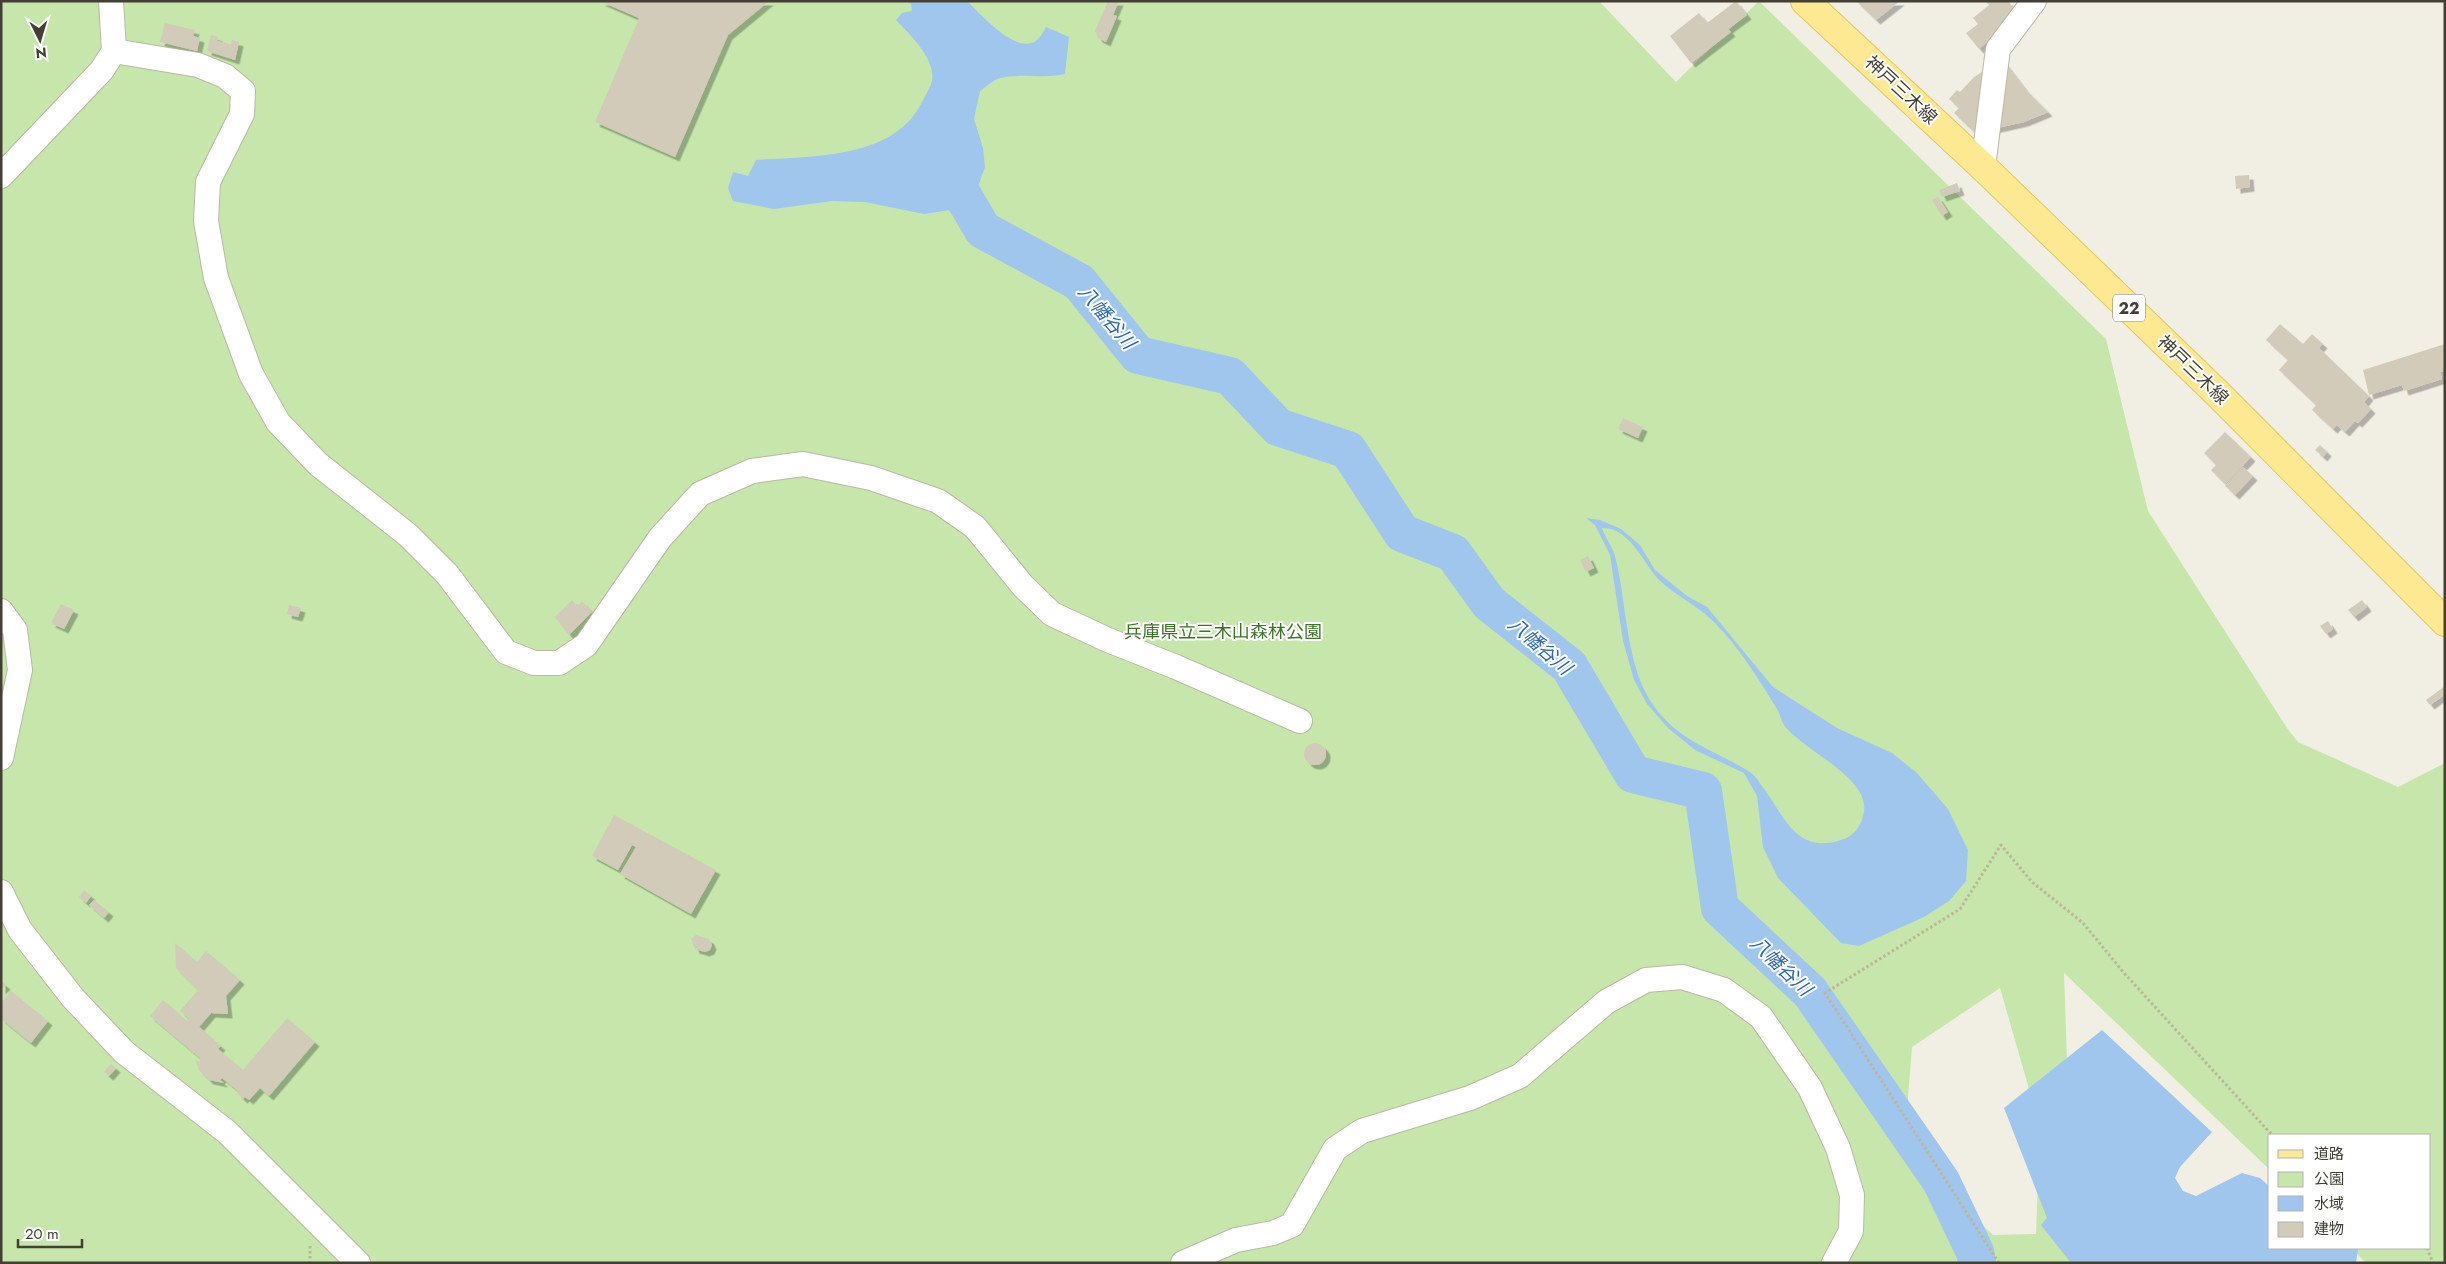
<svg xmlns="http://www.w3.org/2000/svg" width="2446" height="1264" font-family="Jost,'Noto Sans JP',sans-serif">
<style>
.green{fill:#c6e6ac;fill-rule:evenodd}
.water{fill:#a0c6ee;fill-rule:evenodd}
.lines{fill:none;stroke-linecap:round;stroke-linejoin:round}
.river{stroke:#a0c6ee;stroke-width:38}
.building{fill:#d3cbb9;filter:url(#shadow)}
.minor-casing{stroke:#bdb7a6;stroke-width:26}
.major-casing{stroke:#e1c862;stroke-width:30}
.path{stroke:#beb598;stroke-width:3;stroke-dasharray:2.5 2.5;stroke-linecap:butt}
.minor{stroke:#fff;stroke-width:24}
.major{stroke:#fce992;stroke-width:28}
.labels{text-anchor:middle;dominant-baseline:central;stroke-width:4;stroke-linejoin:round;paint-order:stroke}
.shield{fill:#fff;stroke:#7b7971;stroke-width:1}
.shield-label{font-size:16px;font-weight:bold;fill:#433f34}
.street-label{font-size:18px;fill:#433f34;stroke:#fff}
.park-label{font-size:18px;fill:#3d7329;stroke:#fff}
.water-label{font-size:19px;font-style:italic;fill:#2f6aad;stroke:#fff}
</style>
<defs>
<filter id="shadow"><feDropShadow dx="4.5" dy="4.5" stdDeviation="0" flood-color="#0004"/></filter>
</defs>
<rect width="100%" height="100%" fill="#f1efe4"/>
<path class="green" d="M1,1H1599L1676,82L1759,1L2106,339L2148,511L2287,728L2298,742L2398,787L2445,763V1263H2366L2351,1248H2430V1135H2270V1170L2064,973L2074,1263H1ZM2000,988L2040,1127L2036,1234L1993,1235L1953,1198L1907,1111L1912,1047Z"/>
<g class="water">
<path d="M907,1H967C981,14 1013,52 1034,42C1039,40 1043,32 1046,27L1069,37L1065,74C1044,79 1022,73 1000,78C993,80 986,87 980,91L974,119L983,148L985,167L973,200L963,208L924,214L865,202L832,201L774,209L733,201L728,188L733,172L748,176L756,160C810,156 894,160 922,102C925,96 930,88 932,81C936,59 910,35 896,20L902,13L912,11L911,4Z"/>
<path d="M1586,518L1600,520L1621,529L1640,545L1655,570L1687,596L1707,607L1773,687L1837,728L1892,753L1917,773L1948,809L1968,850L1966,881L1949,901L1924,917L1859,946L1841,943L1778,878L1763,847L1757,796L1744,773L1695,750L1668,728L1647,704L1634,680L1623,641L1610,555L1595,525ZM1602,528C1629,527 1643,562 1658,579C1674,595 1697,605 1713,621C1739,647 1758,678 1777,709C1780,714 1781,720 1784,725C1802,750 1869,777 1864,811C1862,825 1855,836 1841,840C1795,855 1784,814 1761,785C1758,780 1754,775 1750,772C1715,750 1679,742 1654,706C1625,667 1627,601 1615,556C1612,546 1605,537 1602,528Z"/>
<polygon points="2102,1030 2212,1132 2180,1167 2175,1178 2183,1191 2196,1196 2242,1173 2260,1178 2270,1187 2270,1248 2355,1248 2358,1249 2356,1263 2071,1263 2041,1225 2047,1218 2004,1108"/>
</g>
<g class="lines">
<polyline class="river" points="963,196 983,230 1079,282 1138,355 1230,376 1278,427 1348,450 1402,533 1453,553 1489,603 1569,666 1633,774 1703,791 1720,908 1810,992 1941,1181 1975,1252 1977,1263"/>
</g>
<g class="building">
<polygon points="600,1 769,1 728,35 675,157 595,122 639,18"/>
<polygon points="1108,1 1119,1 1113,15 1117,16 1106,42 1098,38 1095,31"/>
<polygon points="1736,1 1747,15 1728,29 1731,32 1691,63 1670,36 1699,13 1707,23"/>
<polygon points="1856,1 1900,1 1876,20"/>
<polygon points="1985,1 2008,1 2022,19 1993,42 1990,39 1979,49 1966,33 1978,24 1973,18 1989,5"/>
<polygon points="165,23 195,30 193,36 200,38 197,51 160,42"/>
<polygon points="211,35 218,37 217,41 231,44 232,40 239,42 235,60 207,51"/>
<polygon points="2002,59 2025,89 2048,112 2024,122 1975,133 1954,113 1959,108 1949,99 1957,90 1960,92 1974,77"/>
<polygon points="2249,175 2250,187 2236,189 2235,176"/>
<polygon points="1957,183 1960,191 1942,197 1939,190"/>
<polygon points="1938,197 1948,212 1942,216 1932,200"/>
<polygon points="2280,324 2303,344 2312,334 2323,344 2319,348 2369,396 2364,402 2371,409 2358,423 2355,421 2345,432 2337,425 2333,429 2312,410 2316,405 2279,370 2288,360 2266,340"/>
<polygon points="2445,344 2445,371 2440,372 2442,379 2404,391 2402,385 2369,395 2363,370"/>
<polygon points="1623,418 1643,427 1638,438 1618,429"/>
<polygon points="2225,432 2251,457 2225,484 2211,470 2216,465 2204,453"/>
<polygon points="2320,445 2327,452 2323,457 2315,450"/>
<polygon points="2243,467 2253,476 2235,495 2225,486"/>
<polygon points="1588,556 1594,568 1586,572 1580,560"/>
<polygon points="572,600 577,606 582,601 592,612 569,635 555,617"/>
<polygon points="2362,600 2367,607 2354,617 2348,610"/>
<polygon points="61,604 74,610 64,629 51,623"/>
<polygon points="289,605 301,608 298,617 287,614"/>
<polygon points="2328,621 2333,629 2326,634 2320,626"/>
<polygon points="2445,686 2445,694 2430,705 2426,700"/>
<circle cx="1315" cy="754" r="11"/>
<polygon points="614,815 716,870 691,914 620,874 636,847 632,845 618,870 592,856"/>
<polygon points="84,890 91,896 86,903 79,897"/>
<polygon points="94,900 109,912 104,918 89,905"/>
<polygon points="696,935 709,939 712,945 710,950 705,952 695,949 691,939"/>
<polygon points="175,943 197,962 206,951 240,980 226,996 228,1014 211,1013 199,1027 221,1046 218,1049 243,1070 287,1018 315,1042 269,1096 260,1088 249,1100 245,1097 243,1099 237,1093 239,1092 222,1078 220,1080 224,1083 209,1080 199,1070 195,1059 199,1062 201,1059 150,1016 163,1000 187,1021 189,1019 180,1011 198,990 176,968"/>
<polygon points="1,981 6,985 1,990"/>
<polygon points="11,991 48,1021 31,1043 1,1019 1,1003"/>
<polygon points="111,1064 116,1068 109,1076 104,1072"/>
</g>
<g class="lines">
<g class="minor-casing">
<g id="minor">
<polyline points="114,51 198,65 225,76 243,91 242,114 208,182 206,221 216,278 251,374 278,422 318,464 408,535 447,574 506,652 534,663 559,663 586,645 660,538 700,494 752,471 803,464 871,478 938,501 975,527 1023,586 1052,614 1108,640 1176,667 1300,721"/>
<polyline points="1983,167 1998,49 2034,1"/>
<polyline points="1,176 102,70 114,51 111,1"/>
<polyline points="1,611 15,630 20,670 1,758"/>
<polyline points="1,892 20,930 73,998 124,1052 227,1132 358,1263"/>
<polyline points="1183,1263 1236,1240 1273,1233 1292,1225 1335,1149 1362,1131 1470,1098 1520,1076 1606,1002 1646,980 1682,977 1724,990 1761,1017 1810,1088 1838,1148 1852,1195 1851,1231 1834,1263"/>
</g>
</g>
<g class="major-casing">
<polyline id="major" points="1805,1 1983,167 2217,393 2445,622"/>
</g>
<g class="path">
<polyline points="310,1246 310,1263"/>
<polyline points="2427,1248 2433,1263"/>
<polyline points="1999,1263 1825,993 1960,909 2001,845 2032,882 2083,923 2124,973 2272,1135"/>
</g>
<use href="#minor" class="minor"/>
<use href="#major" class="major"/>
</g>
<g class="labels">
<rect class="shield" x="2113" y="294.5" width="32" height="27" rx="4"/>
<g class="shield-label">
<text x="2129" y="308">22</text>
</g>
<g class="street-label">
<text transform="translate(1901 90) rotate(43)">神戸三木線</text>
<text transform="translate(2193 370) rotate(44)">神戸三木線</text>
</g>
<g class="park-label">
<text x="1223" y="632">兵庫県立三木山森林公園</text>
</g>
<g class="water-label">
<text transform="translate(1107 317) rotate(50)">八幡谷川</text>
<text transform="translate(1540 646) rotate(41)">八幡谷川</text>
<text transform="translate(1781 966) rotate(44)">八幡谷川</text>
</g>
</g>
<rect width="2446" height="1264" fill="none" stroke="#433f34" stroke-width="5"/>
<rect x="2268" y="1134" width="162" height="115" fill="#ffffff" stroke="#b4b2ae"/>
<rect x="2278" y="1150" width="25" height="8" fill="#fce992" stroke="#b4b2ae"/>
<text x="2314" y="1159" font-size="15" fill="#433f34">道路</text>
<rect x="2278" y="1172" width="25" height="15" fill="#c6e6ac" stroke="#b4b2ae"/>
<text x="2314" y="1184" font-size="15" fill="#433f34">公園</text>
<rect x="2278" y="1196" width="25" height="15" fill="#a0c6ee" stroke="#b4b2ae"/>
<text x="2314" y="1209" font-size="15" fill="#433f34">水域</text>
<rect x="2278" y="1222" width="25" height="15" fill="#d3cbb9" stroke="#b4b2ae"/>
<text x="2314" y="1234" font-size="15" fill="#433f34">建物</text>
<g transform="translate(40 40) rotate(175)" stroke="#ffffff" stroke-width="4" paint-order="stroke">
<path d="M0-4L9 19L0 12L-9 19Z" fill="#433f34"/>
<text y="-8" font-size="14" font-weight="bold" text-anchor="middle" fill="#433f34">N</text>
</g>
<path d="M18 1239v8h64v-8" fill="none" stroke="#433f34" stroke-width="2.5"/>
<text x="25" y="1239" font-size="15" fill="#433f34" stroke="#ffffff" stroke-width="4" paint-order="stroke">20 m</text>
</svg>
